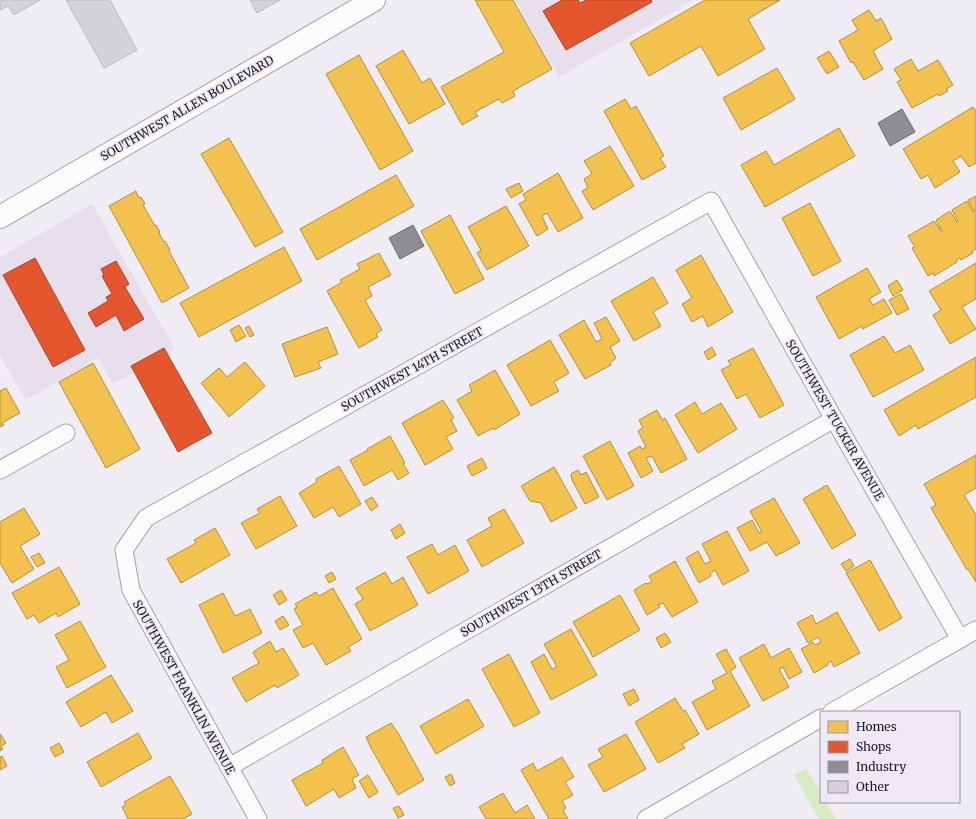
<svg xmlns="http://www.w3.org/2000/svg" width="976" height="819" font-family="Merriweather,serif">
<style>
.commercial{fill:#e8dfed}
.green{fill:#d7eac1}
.homes{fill:#f2c14e;stroke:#b29040}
.shops{fill:#e4572e;stroke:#a9452a}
.industry{fill:#8d8d92;stroke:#6c6b70}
.building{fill:#d5d2d9;stroke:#bcb9c0}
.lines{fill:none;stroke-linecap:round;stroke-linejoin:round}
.street-casing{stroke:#a6a3aa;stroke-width:19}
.secondary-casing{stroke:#a6a3aa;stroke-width:24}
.street{stroke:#fdfcfd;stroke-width:17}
.secondary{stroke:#fdfcfd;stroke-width:22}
.labels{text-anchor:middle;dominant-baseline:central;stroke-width:4;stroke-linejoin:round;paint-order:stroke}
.street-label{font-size:12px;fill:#1e1c21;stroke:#efe8f7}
</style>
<rect width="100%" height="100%" fill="#efecf4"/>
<g class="commercial">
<polygon points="515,0 693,0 559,77"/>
<polygon points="92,204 175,349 113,384 98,358 26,400 0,356 0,257"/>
</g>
<polygon class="green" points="806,768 821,793 821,802 826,802 836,819 819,819 794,775"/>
<g class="homes">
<polygon points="475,0 513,0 552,69 513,91 515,96 502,103 499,99 475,112 478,116 462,125 441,87 504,52"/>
<polygon points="705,0 780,0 748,19 765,49 718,76 701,46 649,76 630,43"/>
<polygon points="869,10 876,21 881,18 892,39 873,51 883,69 864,80 853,62 851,63 839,41 858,30 852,20"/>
<polygon points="403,50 422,83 430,78 445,104 409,124 376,66"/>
<polygon points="829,51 839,67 827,74 817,58"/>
<polygon points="359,55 413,151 380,170 326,74"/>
<polygon points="911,59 918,71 938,60 953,85 946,89 948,91 939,96 938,94 912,108 897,82 901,80 894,69"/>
<polygon points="777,68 795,99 741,130 723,98"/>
<polygon points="625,99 631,109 636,106 664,156 660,158 666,167 642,180 604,111"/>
<polygon points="973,107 976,111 976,163 969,167 961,156 953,161 960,172 935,188 928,175 921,179 903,149"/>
<polygon points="839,128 855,156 765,207 741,165 766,151 774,165"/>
<polygon points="229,138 283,232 255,247 201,154"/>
<polygon points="610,146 634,186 593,210 582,191 588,188 584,179 592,174 584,161"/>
<polygon points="558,173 583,218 558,232 547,213 542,216 548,229 537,236 519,204 526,200 523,194"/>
<polygon points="396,175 414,206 317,260 300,229"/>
<polygon points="519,183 523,191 511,198 506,189"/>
<polygon points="136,191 139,198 141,197 145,204 143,205 155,226 156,225 160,232 159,233 164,242 165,241 170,250 169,251 189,288 162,303 109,206"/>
<polygon points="976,196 976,249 972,251 973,253 961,260 960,258 956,260 957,262 934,276 933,273 928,276 912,248 915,247 908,236 934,221 941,231 942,231 936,220 950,211 957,222 958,221 952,210 967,201 973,212 974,211 968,200"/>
<polygon points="810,203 841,261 813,276 782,218"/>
<polygon points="506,206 529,246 487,270 477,253 481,250 468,227"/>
<polygon points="450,215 484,279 455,294 421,231"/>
<polygon points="284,247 302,281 199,337 180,303"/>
<polygon points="379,253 391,275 368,287 372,296 365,300 382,330 376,334 378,337 359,348 327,291 342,282 340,280 360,269 357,264"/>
<polygon points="701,255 733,312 708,327 703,316 692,322 682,304 692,298 676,270"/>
<polygon points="976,263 976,299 962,307 976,329 950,344 933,315 941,310 929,291"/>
<polygon points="867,268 881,292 869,299 873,305 884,299 892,313 863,329 862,326 839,339 816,297"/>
<polygon points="653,277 668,303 653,312 661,326 634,341 611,301"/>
<polygon points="897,280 903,290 893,296 888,286"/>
<polygon points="901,294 909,309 897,315 889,300"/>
<polygon points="606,317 620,341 610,347 616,358 610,363 611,365 585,379 559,335 584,320 596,342 602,339 594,323"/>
<polygon points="239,325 246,336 236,342 230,330"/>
<polygon points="249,326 254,335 250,337 245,328"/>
<polygon points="327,327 338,354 318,362 321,368 295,377 282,344"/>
<polygon points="884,336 895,353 910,345 924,370 873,397 850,355"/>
<polygon points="550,340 569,373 554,382 559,391 531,406 507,365"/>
<polygon points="712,347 716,355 708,360 704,352"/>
<polygon points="753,348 784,405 760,418 746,394 737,399 721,370 731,365 728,361"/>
<polygon points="976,357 976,397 918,429 916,425 899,436 884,410"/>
<polygon points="245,362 265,386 249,400 229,417 201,383 219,368 227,377"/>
<polygon points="93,363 140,449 106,468 59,382"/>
<polygon points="495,370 520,414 494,430 493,428 478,436 457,400 472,391 469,385"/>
<polygon points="6,388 20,413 2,423 4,425 0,427 0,391"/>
<polygon points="443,400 454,418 451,420 457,431 446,437 453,449 425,465 402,423"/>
<polygon points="695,402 702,414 721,403 737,429 698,453 675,415"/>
<polygon points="657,410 662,420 665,418 687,459 661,473 652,456 646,458 653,471 641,478 628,453 640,446 642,449 646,447 638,431 643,428 639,420"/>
<polygon points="390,436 405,463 403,464 409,473 398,480 392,470 364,486 350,460 368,450 367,449"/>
<polygon points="610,441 634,486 607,500 583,456"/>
<polygon points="976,455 976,488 964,495 976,515 976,582 968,569 967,570 931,508 936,505 924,484"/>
<polygon points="482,458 487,468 472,476 467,466"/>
<polygon points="339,466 361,504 339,517 333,507 314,518 299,493 317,482 316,479"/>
<polygon points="554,467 577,508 551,522 541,503 530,501 521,486"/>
<polygon points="578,470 581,475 586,472 599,497 585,504 572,480 571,474"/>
<polygon points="827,485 856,535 832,549 803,499"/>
<polygon points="280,496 297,526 256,549 241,523 260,513 257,509"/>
<polygon points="372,497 378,506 371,511 365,501"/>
<polygon points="774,498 800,543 776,556 767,542 750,551 737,528 752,520 759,533 762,532 750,511"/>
<polygon points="24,508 40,534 20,546 34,569 12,583 0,563 0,522"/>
<polygon points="504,509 524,543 482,567 467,540 492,526 488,518"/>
<polygon points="400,524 405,533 396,539 391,530"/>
<polygon points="215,528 230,555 181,583 167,559 196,543 194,540"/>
<polygon points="727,531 749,571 723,585 715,570 710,574 711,576 699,583 686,558 698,551 705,564 711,561 702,544"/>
<polygon points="432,544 438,555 455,545 469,571 428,594 407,557"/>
<polygon points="39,553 45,563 37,567 31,557"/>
<polygon points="850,559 854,566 846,571 841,564"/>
<polygon points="870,560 902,618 879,631 846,573"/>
<polygon points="675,561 698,602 672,617 663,603 658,605 660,607 647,615 634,590 646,583 647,584 652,582 649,576"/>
<polygon points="59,567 80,604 58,617 56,613 39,623 34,615 27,619 12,593"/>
<polygon points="332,572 336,579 329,583 325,576"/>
<polygon points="385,572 392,584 403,577 418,605 370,631 355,604 363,599 356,588"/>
<polygon points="333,588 362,639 348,647 351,651 326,665 313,643 303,648 293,630 303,625 294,609 297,607 295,604 316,592 319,596"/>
<polygon points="281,590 287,600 279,605 273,595"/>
<polygon points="223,593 235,616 250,609 262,633 223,653 199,605"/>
<polygon points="620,595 640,630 593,657 573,622"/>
<polygon points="837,612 860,653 834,667 831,661 827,664 828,665 814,673 801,649 813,642 815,645 821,642 818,637 808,643 797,623 812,615 816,624"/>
<polygon points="283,616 289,625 280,630 275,621"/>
<polygon points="80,621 106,667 67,688 56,667 69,660 55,635"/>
<polygon points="571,629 597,675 551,700 531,662 544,654 552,669 557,667 544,644"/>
<polygon points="665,633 671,642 661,648 656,638"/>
<polygon points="270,641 276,652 283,648 299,675 277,688 275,685 246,702 232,678 259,663 253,652"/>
<polygon points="764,644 771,658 789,648 802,672 789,679 783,667 779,669 789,687 763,701 739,658"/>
<polygon points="726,649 736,667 730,671 750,706 707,730 692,702 716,689 712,681 727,673 716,654"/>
<polygon points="509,654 540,713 514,727 482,669"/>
<polygon points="111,675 133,711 112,723 106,712 81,727 66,702"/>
<polygon points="634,689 639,700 629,706 623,694"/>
<polygon points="675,698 683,711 685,710 699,734 682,744 685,748 658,763 635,722"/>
<polygon points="468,699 484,726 436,754 420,726"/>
<polygon points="391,723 398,733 424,780 398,795 371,748 366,737"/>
<polygon points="138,733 152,758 101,787 87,762"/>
<polygon points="0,734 6,743 1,746 3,749 0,751"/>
<polygon points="626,734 646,769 604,792 588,765 603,757 598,749"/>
<polygon points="59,743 64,752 55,757 50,748"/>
<polygon points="343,747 359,775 352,779 356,788 339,798 334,789 306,806 292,780 323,763 322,760"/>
<polygon points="2,756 7,766 0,770 0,757"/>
<polygon points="562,757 574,777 565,782 573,795 562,801 566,808 563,810 568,819 549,819 521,770 533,763 537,771"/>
<polygon points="451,774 455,783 450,786 445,777"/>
<polygon points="368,775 378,792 369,798 359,781"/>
<polygon points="170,776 192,814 183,819 128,819 122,807 126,805 124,802"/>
<polygon points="503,793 515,813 527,805 535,819 486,819 479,807"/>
<polygon points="399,806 404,815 398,818 393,808"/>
</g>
<g class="shops">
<polygon points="562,0 578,0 580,3 586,0 651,0 652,2 566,50 543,11"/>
<polygon points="35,258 85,350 53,367 3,275"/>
<polygon points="116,261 129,284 125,287 144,319 124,331 116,315 96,327 88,313 108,301 106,297 112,294 102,276 104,275 101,269"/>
<polygon points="164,348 212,433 178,452 131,366"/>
</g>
<g class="industry">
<polygon points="902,109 915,132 890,146 878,123"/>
<polygon points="413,225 424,246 400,259 389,238"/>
</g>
<g class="building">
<polygon points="0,0 40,0 14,15 8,6 0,10"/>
<polygon points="66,0 110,0 137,50 104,68"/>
<polygon points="250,0 280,0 257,13"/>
</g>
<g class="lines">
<g class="street-casing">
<g id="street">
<polyline points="0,470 66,433"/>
<polyline points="832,712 976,630"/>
<polyline points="229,767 834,419"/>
<polyline points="258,819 131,590 124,550 146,518 711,201 834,419 960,639"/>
<polyline points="646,819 821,718"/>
</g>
</g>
<g class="secondary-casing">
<polyline id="secondary" points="0,217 374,0"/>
</g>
<use href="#street" class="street"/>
<use href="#secondary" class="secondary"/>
</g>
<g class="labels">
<g class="street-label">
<text transform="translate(187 108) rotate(-30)">SOUTHWEST ALLEN BOULEVARD</text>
<text transform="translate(412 369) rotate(-29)">SOUTHWEST 14TH STREET</text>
<text transform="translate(835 420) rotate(60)">SOUTHWEST TUCKER AVENUE</text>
<text transform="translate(531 593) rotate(-30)">SOUTHWEST 13TH STREET</text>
<text transform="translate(184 687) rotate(61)">SOUTHWEST FRANKLIN AVENUE</text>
</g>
</g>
<rect x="820" y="711" width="140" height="92" fill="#efe8f7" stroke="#9b96a1"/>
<rect x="828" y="721" width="20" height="12" fill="#f2c14e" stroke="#9b96a1"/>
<text x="856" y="731" font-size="12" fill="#1e1c21">Homes</text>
<rect x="828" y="741" width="20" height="12" fill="#e4572e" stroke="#9b96a1"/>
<text x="856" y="751" font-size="12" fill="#1e1c21">Shops</text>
<rect x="828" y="761" width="20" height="12" fill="#8d8d92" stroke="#9b96a1"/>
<text x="856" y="771" font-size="12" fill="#1e1c21">Industry</text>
<rect x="828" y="781" width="20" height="12" fill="#d5d2d9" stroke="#9b96a1"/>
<text x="856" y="791" font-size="12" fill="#1e1c21">Other</text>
</svg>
